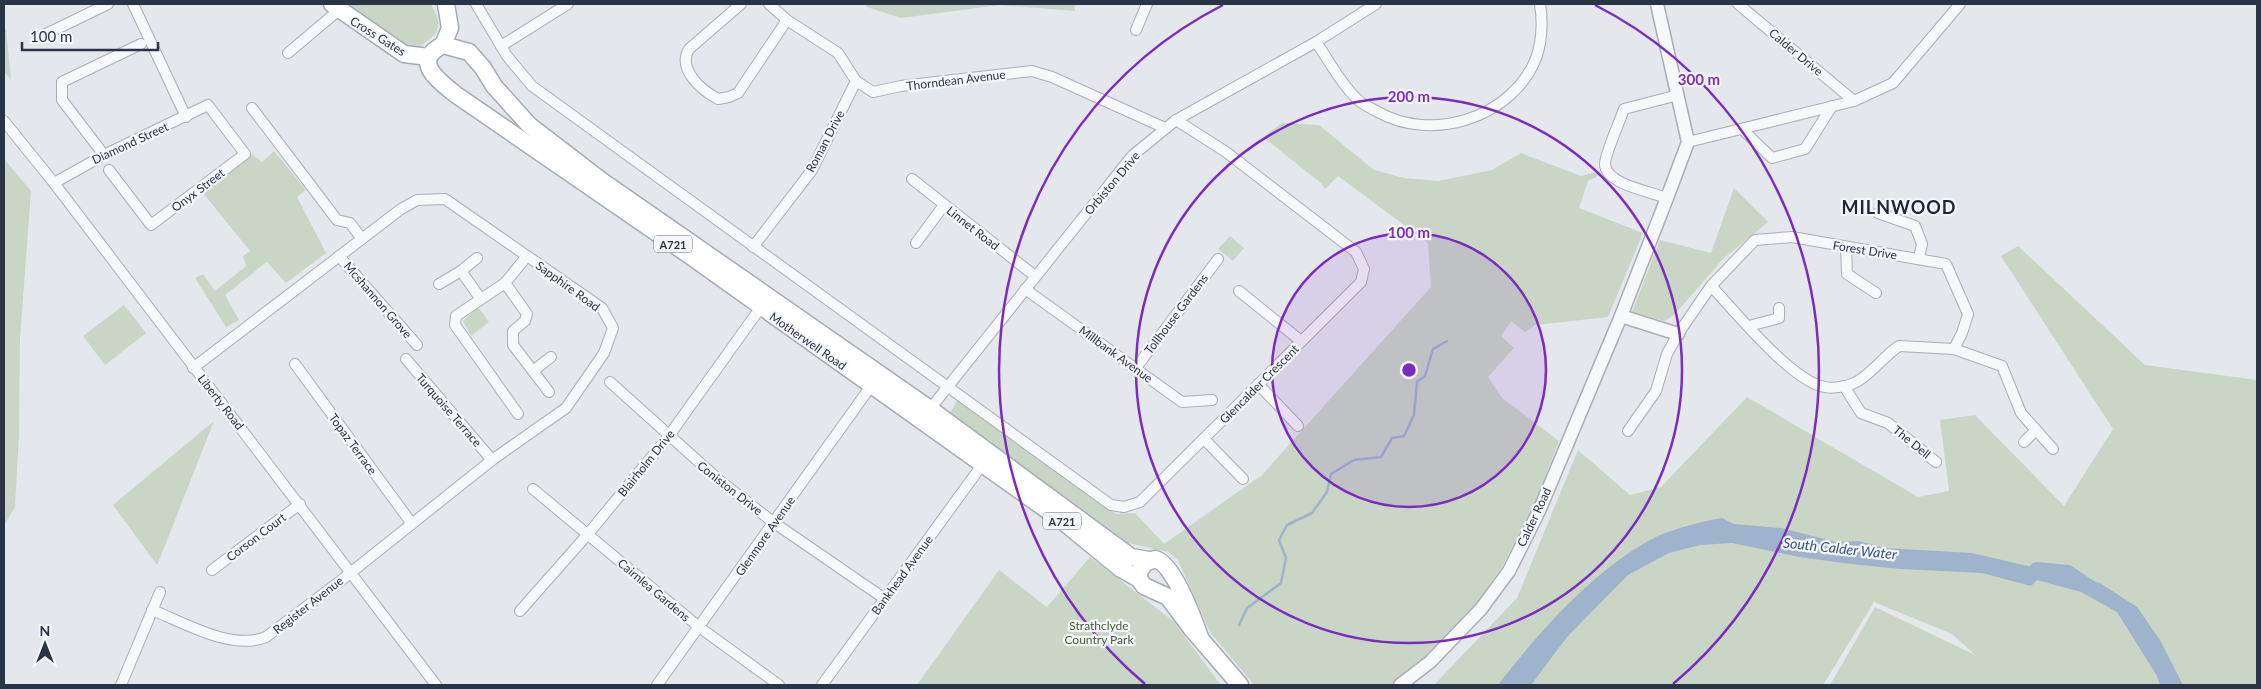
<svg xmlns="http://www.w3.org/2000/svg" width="2261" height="689" font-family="Lato,sans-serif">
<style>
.green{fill:#c9d6c5}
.water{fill:#9fb4cc}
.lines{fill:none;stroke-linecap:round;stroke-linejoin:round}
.stream{stroke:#9fb4cc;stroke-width:2.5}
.river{stroke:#9fb4cc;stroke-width:16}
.minor-casing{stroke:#a9aeb7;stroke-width:12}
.tertiary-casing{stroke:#a9aeb7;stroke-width:15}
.primary-casing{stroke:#a3abb8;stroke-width:19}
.minor{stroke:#f7f8fa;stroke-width:10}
.tertiary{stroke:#f7f8fa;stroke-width:12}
.primary{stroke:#fff;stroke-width:16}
.ring{fill:none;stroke:#7b2cbf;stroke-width:2.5}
.labels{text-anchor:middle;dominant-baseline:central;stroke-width:4.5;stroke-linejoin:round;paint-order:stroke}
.shield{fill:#f4f6f9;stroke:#676e7b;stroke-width:1}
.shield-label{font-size:11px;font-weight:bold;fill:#2b3445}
.street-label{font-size:12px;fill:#2b3445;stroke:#f4f6f9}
.park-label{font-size:12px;fill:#3f6138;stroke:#f4f6f9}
.water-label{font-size:14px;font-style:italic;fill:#34527a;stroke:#f4f6f9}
.district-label{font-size:18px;font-weight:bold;letter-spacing:1px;fill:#1d2536;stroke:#f4f6f9}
.centre{fill:#7b2cbf;stroke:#f4f6f9;stroke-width:2.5}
.ring-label{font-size:15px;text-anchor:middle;font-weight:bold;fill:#7b2cbf;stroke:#f4f6f9;stroke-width:4.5;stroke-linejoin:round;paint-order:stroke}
</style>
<rect width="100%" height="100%" fill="#e4e7ec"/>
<g class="green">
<path d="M343,4H431C438,18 444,28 430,39C422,45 418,48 409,49Z"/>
<polygon points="864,4 1074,4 1075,11 1000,5 901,18 867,7"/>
<polygon points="6,29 11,79 4,72 4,30"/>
<polygon points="1282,123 1319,125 1374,170 1404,178 1438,181 1492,170 1521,153 1581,176 1600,171 1600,175 1588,181 1579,208 1643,233 1608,317 1535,325 1525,332 1511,321 1501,336 1514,348 1488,377 1502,398 1559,441 1533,507 1503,565 1473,608 1431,654 1391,685 1254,685 1210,632 1178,560 1168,552 1128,543 950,413 958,399 1116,514 1135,513 1164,544 1262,475 1431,287 1428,243 1338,176 1325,189 1322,184 1263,137"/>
<polygon points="274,151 306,190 297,197 326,253 286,283 267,262 225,295 239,320 226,327 195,278 203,274 215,291 246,266 243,256 250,251 203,193 250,153 262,162"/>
<polygon points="4,159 31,191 20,338 19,434 15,507 4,525"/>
<polygon points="1734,188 1768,222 1723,259 1674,315 1665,321 1632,312 1660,240 1711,253"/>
<polygon points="1230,236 1244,248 1233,261 1218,249"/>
<polygon points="2018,246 2145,365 2257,380 2257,685 1830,685 1875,607 1975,655 1952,634 1874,602 1823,685 1434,685 1517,598 1578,450 1630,495 1661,487 1747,397 1918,497 1949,491 1940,420 1975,415 2064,506 2113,429 2001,256"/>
<polygon points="124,305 146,333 105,365 83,336"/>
<polygon points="478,307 489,322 471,336 463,321"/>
<polygon points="214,421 164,548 157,565 113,505"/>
<polygon points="1090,557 1173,621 1221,685 917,685 999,570 1047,607"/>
</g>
<path class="water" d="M1722,518L1734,524L1781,528L1836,542L1859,541L1885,548L1972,553L2100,583L2137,607L2160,640L2183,685H2160L2157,676L2117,612L2081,592L2037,580L2031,586L1982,573L1901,569L1851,564L1799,557L1732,543L1700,545L1669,553L1628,575L1567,637L1531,685H1498C1538,633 1596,567 1656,537C1672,529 1704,521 1722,518Z"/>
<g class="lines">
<polyline class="stream" points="1239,625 1247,608 1281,583 1286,558 1279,540 1287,525 1312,513 1327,492 1331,474 1354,460 1381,457 1392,438 1404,436 1414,415 1417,382 1425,376 1433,349 1447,341"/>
<polyline class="river" points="2037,570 2068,573 2090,588"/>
<g class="minor-casing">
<g id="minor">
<polyline points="133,4 186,117"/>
<polyline points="476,4 507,56 532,86 1111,505 1124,507 1140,502 1361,282 1364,269 1356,252 1226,152 1176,120"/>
<path d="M741,4L689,49C677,69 701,90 718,99L729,97L738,93L787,20"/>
<polyline points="769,4 787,20 838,53 856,81 873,92 901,86 1032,71 1052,77 1165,128"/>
<polyline points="1738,4 1854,101"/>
<polyline points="1136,30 1147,4"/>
<polyline points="46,34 108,4"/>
<path d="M1316,42C1328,59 1341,84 1356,98C1361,104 1371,108 1378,112C1431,142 1508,119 1534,63C1542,46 1543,22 1540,4"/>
<polyline points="501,46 568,4"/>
<polyline points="288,53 339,10"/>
<polyline points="252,108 337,220 350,223 362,239"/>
<polyline points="4,121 54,183 436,685"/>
<polyline points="1742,129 1772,158 1805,149 1832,106"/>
<polyline points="1688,142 1854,101 1893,83 1960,4"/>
<polyline points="104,155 62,100 62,82 141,44"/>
<polyline points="912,179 1035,276"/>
<polyline points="54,183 104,155 208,105 245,154 151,225 109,170"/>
<path d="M1667,198C1651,192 1605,184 1605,164C1605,154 1620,121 1624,109L1678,95"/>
<polyline points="1878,213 1915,226 1922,244 1919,258"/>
<polyline points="916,243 944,205"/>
<polyline points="753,247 812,170 856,81"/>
<polyline points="1846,247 1847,274 1876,293"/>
<polyline points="339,256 417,345"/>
<polyline points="477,258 461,271 480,298"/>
<polyline points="505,283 527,314 525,321 513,331 513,345 549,392"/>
<polyline points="439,284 461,271"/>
<path d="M1711,286C1735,311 1792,382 1825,387C1834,389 1850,386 1858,381C1873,372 1884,356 1899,346L1954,349L2002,366L2021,413L2053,449"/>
<polyline points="1025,289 1182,402 1212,400"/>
<polyline points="1239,291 1301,341"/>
<polyline points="1749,326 1779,318 1779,308"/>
<polyline points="406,359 492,460"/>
<polyline points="295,364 412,524"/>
<polyline points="1135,369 1218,259"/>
<polyline points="533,371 551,357"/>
<polyline points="610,382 719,480 773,522 885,599"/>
<polyline points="1258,384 1298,426"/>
<polyline points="1844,386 1861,413 1888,423 1936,462"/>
<polyline points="930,409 1132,156 1176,120 1316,42 1376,4"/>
<polyline points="518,414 455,325 456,316 505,283 527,256"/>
<polyline points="1628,431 1656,391 1667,354 1678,334 1711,286 1755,240 1792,237 1946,264 1968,314 1962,333 1954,349"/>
<polyline points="1204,439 1243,479"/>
<polyline points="2024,442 2036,430"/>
<polyline points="533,489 699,627 779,685"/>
<polyline points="212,570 300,504"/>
<path d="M152,610C185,623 231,651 266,637L339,582L492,460L566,408L604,353L613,328L602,308L445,199L417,200L401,209L193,368"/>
<polyline points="520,611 588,534 668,437 761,307"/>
<polyline points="121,685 160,592"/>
<polyline points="657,685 871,386"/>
<polyline points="822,685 982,465"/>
</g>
</g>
<g class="tertiary-casing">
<g id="tertiary">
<polyline points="1621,316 1678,334"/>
<polyline points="1400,685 1430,662 1481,609 1509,571 1539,511 1621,316 1667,198 1688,142 1657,4"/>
</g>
</g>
<g class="primary-casing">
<g id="primary">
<polyline points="332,4 404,54 429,57"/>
<polyline points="443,45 450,28 446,4"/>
<path d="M1139,579L1121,569L1061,520L689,255L455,94C438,80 411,61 443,45L469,52L483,68L494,86L529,125L602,181L930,409L1131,557L1149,560"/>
<path d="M1200,637C1194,620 1173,562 1155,559L1145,563L1139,572V579L1144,586L1168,597L1191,628L1240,685"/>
</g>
</g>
<use href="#minor" class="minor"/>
<use href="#tertiary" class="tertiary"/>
<use href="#primary" class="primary"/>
</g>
<circle cx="1409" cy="370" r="137" fill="#7b2cbf" fill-opacity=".12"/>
<g class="ring">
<circle cx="1409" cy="370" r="137"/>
<circle cx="1409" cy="370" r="273"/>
<path d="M1145 684A410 410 0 0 1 1223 5M1595 5A410 410 0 0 1 1673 684"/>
</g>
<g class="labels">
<g class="shield">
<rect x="654" y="235.5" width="38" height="17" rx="4"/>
<rect x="1043" y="512.5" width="38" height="17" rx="4"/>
</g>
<g class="shield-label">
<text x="673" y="244">A721</text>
<text x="1062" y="521">A721</text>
</g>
<g class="street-label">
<text transform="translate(378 36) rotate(32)">Cross Gates</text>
<text transform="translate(1796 52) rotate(40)">Calder Drive</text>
<text transform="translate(956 80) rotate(-7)">Thorndean Avenue</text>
<text transform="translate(825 141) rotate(-62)">Roman Drive</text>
<text transform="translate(130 143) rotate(-25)">Diamond Street</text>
<text transform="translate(1112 183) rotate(-50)">Orbiston Drive</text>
<text transform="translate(198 190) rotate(-37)">Onyx Street</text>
<text transform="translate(973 228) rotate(38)">Linnet Road</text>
<text transform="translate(1865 250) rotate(9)">Forest Drive</text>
<text transform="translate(568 286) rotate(36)">Sapphire Road</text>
<text transform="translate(378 300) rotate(49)">Mcshannon Grove</text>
<text transform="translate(1176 314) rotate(-53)">Tollhouse Gardens</text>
<text transform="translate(808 341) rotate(35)">Motherwell Road</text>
<text transform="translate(1116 354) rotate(36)">Millbank Avenue</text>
<text transform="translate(1259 384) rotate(-45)">Glencalder Crescent</text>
<text transform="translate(221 402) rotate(52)">Liberty Road</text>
<text transform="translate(449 410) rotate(49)">Turquoise Terrace</text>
<text transform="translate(1912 442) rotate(39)">The Dell</text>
<text transform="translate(353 444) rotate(54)">Topaz Terrace</text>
<text transform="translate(646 463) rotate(-51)">Blairholm Drive</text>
<text transform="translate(730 488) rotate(38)">Coniston Drive</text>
<text transform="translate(1534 517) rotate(-65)">Calder Road</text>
<text transform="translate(765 536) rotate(-55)">Glenmore Avenue</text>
<text transform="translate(256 537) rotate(-37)">Corson Court</text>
<text transform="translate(902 575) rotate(-54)">Bankhead Avenue</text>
<text transform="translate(654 590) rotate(40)">Cairnlea Gardens</text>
<text transform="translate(308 605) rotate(-38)">Register Avenue</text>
</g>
<g class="park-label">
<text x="1099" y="625">Strathclyde<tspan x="1099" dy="14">Country Park</tspan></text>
</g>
<g class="water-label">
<text transform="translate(1840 548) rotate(6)">South Calder Water</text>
</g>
<g class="district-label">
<text x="1899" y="207">MILNWOOD</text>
</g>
</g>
<circle cx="1409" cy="370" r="8" class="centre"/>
<g class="ring-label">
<text x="1699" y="85">300 m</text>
<text x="1409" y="102">200 m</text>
<text x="1409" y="238">100 m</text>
</g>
<rect width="2261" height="689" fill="none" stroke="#2b3445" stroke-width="10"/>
<g transform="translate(45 644)" stroke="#f4f6f9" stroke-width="4" paint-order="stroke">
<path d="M0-4L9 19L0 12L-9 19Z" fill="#2b3445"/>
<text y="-8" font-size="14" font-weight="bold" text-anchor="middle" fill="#2b3445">N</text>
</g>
<path d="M22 42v8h136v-8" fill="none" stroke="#2b3445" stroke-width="2.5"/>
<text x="30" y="42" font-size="15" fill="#2b3445" stroke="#f4f6f9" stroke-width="4" paint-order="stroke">100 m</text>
</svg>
